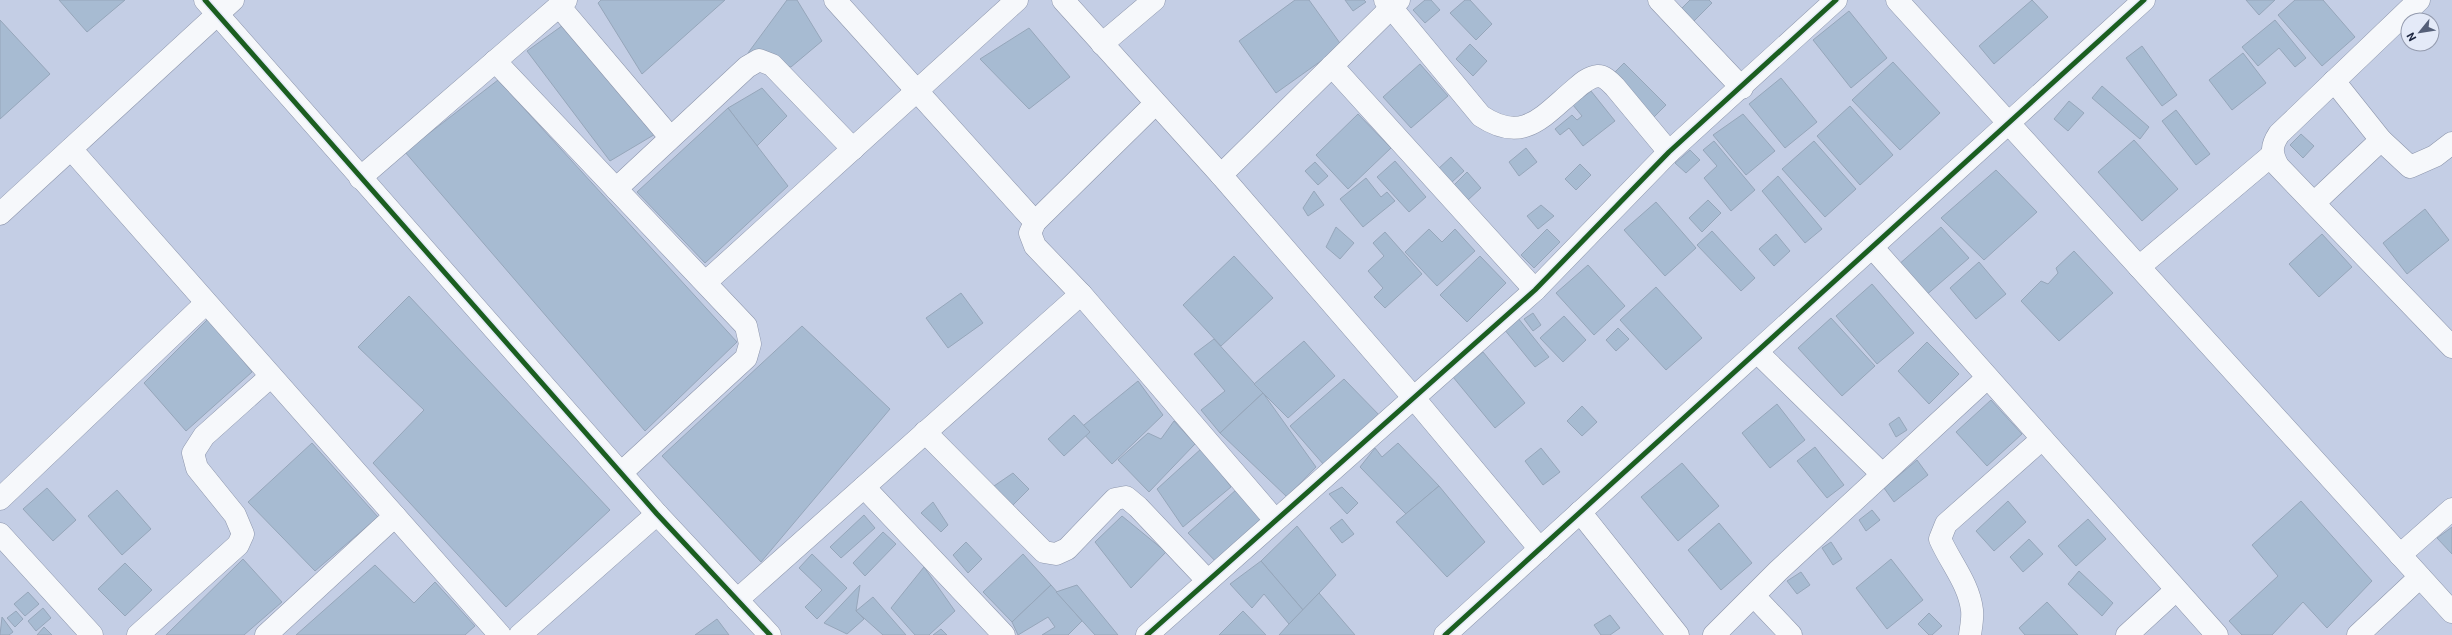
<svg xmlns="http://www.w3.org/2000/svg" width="2452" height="635" font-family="Roboto,sans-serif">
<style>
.building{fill:#a7bbd2;stroke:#96a6ba}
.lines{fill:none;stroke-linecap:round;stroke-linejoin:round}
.street-casing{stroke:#8d96ac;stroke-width:23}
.street{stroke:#f6f8fb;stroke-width:22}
.cycleway-casing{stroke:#e4eaf8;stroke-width:8}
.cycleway{stroke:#1b5e20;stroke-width:5}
</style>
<rect width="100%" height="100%" fill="#c4cee5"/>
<g class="building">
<polygon points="59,0 125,0 87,32"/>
<polygon points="601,0 725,0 642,74 598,3"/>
<polygon points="787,0 797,0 822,41 791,67 748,53"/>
<polygon points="1295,0 1309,0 1342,46 1276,93 1239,41"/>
<polygon points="1345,0 1364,0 1366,2 1353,11"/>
<polygon points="1425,0 1431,0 1440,10 1425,23 1413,10"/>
<polygon points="1465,0 1470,0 1492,24 1476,40 1450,13"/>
<polygon points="1690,0 1709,0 1712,3 1692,23 1680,10"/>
<polygon points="2032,0 2048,17 1994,64 1979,46"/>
<polygon points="2246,0 2275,0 2259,15"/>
<polygon points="2295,0 2323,0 2355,37 2322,66 2278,15"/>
<polygon points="1849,11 1887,58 1851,88 1813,40"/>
<polygon points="0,20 50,74 0,119"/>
<polygon points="2275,20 2306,58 2295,67 2279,48 2258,66 2242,47"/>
<polygon points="566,23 657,133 610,161 527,51"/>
<polygon points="1029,28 1070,77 1029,109 980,59"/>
<polygon points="1470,44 1487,61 1473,76 1456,59"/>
<polygon points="2142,46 2177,95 2162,106 2126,58"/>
<polygon points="2243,53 2266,83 2232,110 2209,80"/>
<polygon points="1893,62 1940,113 1900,150 1852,100"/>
<polygon points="1624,63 1666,105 1653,118 1611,76"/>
<polygon points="1420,64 1448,96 1411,128 1383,97"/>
<polygon points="1781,78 1817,122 1785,148 1749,104"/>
<polygon points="498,80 737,342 645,431 405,152"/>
<polygon points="2102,86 2149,127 2140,139 2092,98"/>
<polygon points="762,88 787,116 757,146 728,108"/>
<polygon points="1591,91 1615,121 1583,146 1569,128 1560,135 1555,129 1572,115 1577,120 1582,116 1573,105"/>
<polygon points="2069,101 2084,113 2068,131 2054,119"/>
<polygon points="1850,106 1893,155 1860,185 1817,136"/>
<polygon points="728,108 788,186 705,263 637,192"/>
<polygon points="2176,110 2210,154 2196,165 2162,121"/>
<polygon points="1358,114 1391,148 1348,189 1316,155"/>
<polygon points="1743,114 1775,151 1746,175 1713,135"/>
<polygon points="2301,134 2314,146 2303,158 2290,145"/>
<polygon points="2134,140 2178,189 2142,221 2098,172"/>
<polygon points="1714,141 1755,190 1731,211 1704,178 1717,166 1703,150"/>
<polygon points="1814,141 1856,189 1825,217 1782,169"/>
<polygon points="1526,148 1537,162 1519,176 1509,162"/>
<polygon points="1690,150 1700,160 1686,173 1675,163"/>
<polygon points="1451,157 1464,171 1451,183 1438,169"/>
<polygon points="1395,161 1426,197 1409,212 1377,177"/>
<polygon points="1315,162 1328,176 1318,185 1305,171"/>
<polygon points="1580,164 1591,175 1576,190 1565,179"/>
<polygon points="1996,170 2037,212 1984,260 1941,218"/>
<polygon points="1467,172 1481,188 1468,200 1454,185"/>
<polygon points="1778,176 1822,229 1805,243 1762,191"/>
<polygon points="1366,178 1381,197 1387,192 1395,201 1363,227 1340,199"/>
<polygon points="1314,191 1324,205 1308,216 1303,208"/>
<polygon points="1708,200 1721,213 1702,232 1689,218"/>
<polygon points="1656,202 1696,248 1665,276 1624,230"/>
<polygon points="1541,205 1554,216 1538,229 1527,216"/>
<polygon points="2425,209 2449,240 2407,274 2383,243"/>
<polygon points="1336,227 1354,243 1340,259 1326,247"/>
<polygon points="1941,227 1969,258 1924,297 1897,266"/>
<polygon points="1429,229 1442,242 1455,229 1475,251 1437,286 1405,252"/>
<polygon points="1547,229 1560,242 1534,268 1521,255"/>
<polygon points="1712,231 1755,278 1741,291 1697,245"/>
<polygon points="1385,232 1422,274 1385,308 1374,297 1383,288 1368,271 1384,256 1373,243"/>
<polygon points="1776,234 1790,251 1774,266 1759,249"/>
<polygon points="2322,234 2352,267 2319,297 2289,264"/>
<polygon points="2074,251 2113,293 2059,341 2021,301 2041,281 2048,284 2058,273 2056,268"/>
<polygon points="1234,256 1273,298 1221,346 1183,305"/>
<polygon points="1480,256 1506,283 1467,322 1440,295"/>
<polygon points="1979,262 2006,294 1976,319 1950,288"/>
<polygon points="1588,265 1625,306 1594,335 1556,293"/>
<polygon points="1872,284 1914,333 1877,364 1836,316"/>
<polygon points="1656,287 1702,338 1666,370 1620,320"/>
<polygon points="961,293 983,323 948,348 926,318"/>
<polygon points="409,296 610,510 506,607 373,463 424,410 358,347"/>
<polygon points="1533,313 1541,325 1533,331 1524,319"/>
<polygon points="1564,316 1586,340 1563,362 1540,338"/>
<polygon points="209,318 252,372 186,431 144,383"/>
<polygon points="1518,318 1549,357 1535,367 1504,329"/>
<polygon points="1831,318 1875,366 1842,396 1798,348"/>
<polygon points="802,326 890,409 761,562 662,456"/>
<polygon points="1618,328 1629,339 1616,351 1606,340"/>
<polygon points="1214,339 1263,393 1220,433 1201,410 1225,391 1194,354"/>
<polygon points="1304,341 1335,376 1288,418 1254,384"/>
<polygon points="1927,342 1959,374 1929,404 1898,371"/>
<polygon points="1483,352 1525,403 1495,428 1453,377"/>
<polygon points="1344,379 1382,418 1324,465 1290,426"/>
<polygon points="1138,381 1163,415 1112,464 1079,429"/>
<polygon points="1263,393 1316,467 1287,497 1220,433"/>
<polygon points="1991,400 2022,434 1987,466 1956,432"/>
<polygon points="1777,404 1805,440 1770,468 1742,433"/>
<polygon points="1582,406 1597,422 1582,436 1567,421"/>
<polygon points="1074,415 1090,432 1064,456 1048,439"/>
<polygon points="1899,417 1907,430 1896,437 1889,424"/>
<polygon points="1174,421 1195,444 1149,492 1118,460 1148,433 1161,439"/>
<polygon points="312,443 378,517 315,571 248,502"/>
<polygon points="1398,443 1439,486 1406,514 1360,467 1375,448 1382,457"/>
<polygon points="1815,447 1844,485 1827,498 1797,461"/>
<polygon points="1202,448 1231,487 1183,527 1157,489"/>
<polygon points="1541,448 1560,472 1543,485 1525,461"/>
<polygon points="1917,460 1928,475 1894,502 1884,488"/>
<polygon points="1682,463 1719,506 1678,541 1641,497"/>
<polygon points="1013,473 1029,489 1012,506 994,486"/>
<polygon points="1439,486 1485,542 1447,577 1396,522"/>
<polygon points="1342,487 1358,503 1347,514 1329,494"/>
<polygon points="47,488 76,520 53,541 23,509"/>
<polygon points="1237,489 1265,519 1221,567 1188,533"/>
<polygon points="117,490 151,529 122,555 88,516"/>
<polygon points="2008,501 2026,522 1994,551 1976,531"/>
<polygon points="2301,501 2372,581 2327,628 2303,602 2272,635 2242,635 2229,621 2278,576 2252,545"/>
<polygon points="933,502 948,525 941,532 921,513"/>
<polygon points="1872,510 1880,520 1866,531 1859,520"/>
<polygon points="864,515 875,528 841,558 830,547"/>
<polygon points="1122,516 1166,552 1131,588 1095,542"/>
<polygon points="1342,519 1354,534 1342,543 1330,528"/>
<polygon points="2088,519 2106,539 2076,566 2058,546"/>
<polygon points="1719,523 1752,563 1721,590 1688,550"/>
<polygon points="1297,526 1336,575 1303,610 1261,561"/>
<polygon points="2452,527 2452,554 2437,538"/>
<polygon points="883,532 896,544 865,576 853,563"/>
<polygon points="2029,539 2043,554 2023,572 2010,557"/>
<polygon points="966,542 982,559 968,573 953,555"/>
<polygon points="1831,542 1842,559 1833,565 1822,548"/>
<polygon points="812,554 847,588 817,619 805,607 822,590 799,568"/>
<polygon points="1023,554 1051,585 1012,622 983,592"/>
<polygon points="243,559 282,602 244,635 166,635"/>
<polygon points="1891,559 1923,600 1887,629 1856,588"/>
<polygon points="1261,561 1303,610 1289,624 1264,594 1252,608 1230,584"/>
<polygon points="125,563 152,590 125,616 98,589"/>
<polygon points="375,565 414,603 435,582 475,626 465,635 296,635"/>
<polygon points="924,567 955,611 929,635 915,635 891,608"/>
<polygon points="2079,571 2113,603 2102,616 2068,584"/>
<polygon points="1801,572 1810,585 1797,594 1787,581"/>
<polygon points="860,585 856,611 864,619 847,634 824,623"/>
<polygon points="1051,585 1082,621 1068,635 1042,635 1055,627 1048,617 1018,635 1012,622"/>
<polygon points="1077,585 1118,635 1095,635 1056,592"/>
<polygon points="28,592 39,604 25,616 14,604"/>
<polygon points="1319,593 1355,635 1279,635 1289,624"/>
<polygon points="873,597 906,635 883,635 856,611"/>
<polygon points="2047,602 2078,635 2025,635 2019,628"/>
<polygon points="43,608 51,618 36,631 28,621"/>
<polygon points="16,611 23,619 15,627 7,618"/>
<polygon points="1243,611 1266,635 1219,635"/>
<polygon points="1929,613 1942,626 1932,635 1929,635 1918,624"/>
<polygon points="1610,615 1620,628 1610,635 1601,635 1594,625"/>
<polygon points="2,617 13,632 9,635 0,635"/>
<polygon points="717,619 729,635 695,635"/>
<polygon points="44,627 52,635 37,635"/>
<polygon points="941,629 947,635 933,635"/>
</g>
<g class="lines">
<g class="street-casing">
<g id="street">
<polyline points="205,0 657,514 770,635"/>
<polyline points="835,0 1035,222"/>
<polyline points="1063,0 1221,175 1413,397 1540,549"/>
<path d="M1385,0L1481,116C1523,144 1542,117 1574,90C1581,84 1588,77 1598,76C1605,76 1611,83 1615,87L1669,152"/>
<polyline points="1659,0 1742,88"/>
<polyline points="1897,0 2452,612"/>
<path d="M2419,0L2279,134C2271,146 2271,153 2278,166L2452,347"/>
<polyline points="559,6 670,137"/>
<polyline points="1102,44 1154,0"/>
<polyline points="495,61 746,326 750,344 746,358 621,473"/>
<polyline points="1332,66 1535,290"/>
<polyline points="2334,81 2381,140 2410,167 2435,156 2452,143"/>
<polyline points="71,149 500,635"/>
<polyline points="1221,175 1399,0"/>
<polyline points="360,178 566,0"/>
<polyline points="616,189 747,67 759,60 772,65 853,149"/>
<polyline points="2314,203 2381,140"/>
<polyline points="0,214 233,0"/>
<polyline points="1872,247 2217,635"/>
<polyline points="2139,267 2272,155"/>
<polyline points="706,282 1017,0"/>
<polyline points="1081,294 1035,246 1030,233 1035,222 1155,104"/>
<polyline points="1757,352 1882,474"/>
<polyline points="925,432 1044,552 1056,554 1067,549 1115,499 1126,497 1138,507 1207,580"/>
<polyline points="864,487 1004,635"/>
<polyline points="0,499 206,303"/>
<polyline points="1580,512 1678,635"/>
<polyline points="0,534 92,635"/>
<polyline points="2400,555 2452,509"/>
<polyline points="1754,596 1791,635"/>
<polyline points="737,600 1081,294 1275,520"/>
<polyline points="138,635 238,545 243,534 235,515 197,468 193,453 204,436 271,376"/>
<polyline points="266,635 395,516"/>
<polyline points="520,635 657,514"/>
<polyline points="1147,635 1535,290 1669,152 1836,0"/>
<polyline points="1445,635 2144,0"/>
<polyline points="1714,635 1778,571 1987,378"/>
<path d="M1970,635C1971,627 1973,618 1972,610C1969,584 1950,562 1940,539L1946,524L2042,439"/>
<polyline points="2127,635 2176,590"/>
<polyline points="2358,635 2420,577"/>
</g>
</g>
<use href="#street" class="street"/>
<g class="cycleway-casing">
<g id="cycleway">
<polyline points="205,0 657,514 770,635"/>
<polyline points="1147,635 1535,290 1669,152 1836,0"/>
<polyline points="1445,635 2144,0"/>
</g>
</g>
<use href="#cycleway" class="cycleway"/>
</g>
<g transform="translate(2420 32) rotate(240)"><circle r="19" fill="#e4eaf8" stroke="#949bae"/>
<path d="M0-3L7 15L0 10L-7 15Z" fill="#566079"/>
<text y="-6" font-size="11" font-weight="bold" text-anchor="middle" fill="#1b253f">N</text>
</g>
</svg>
